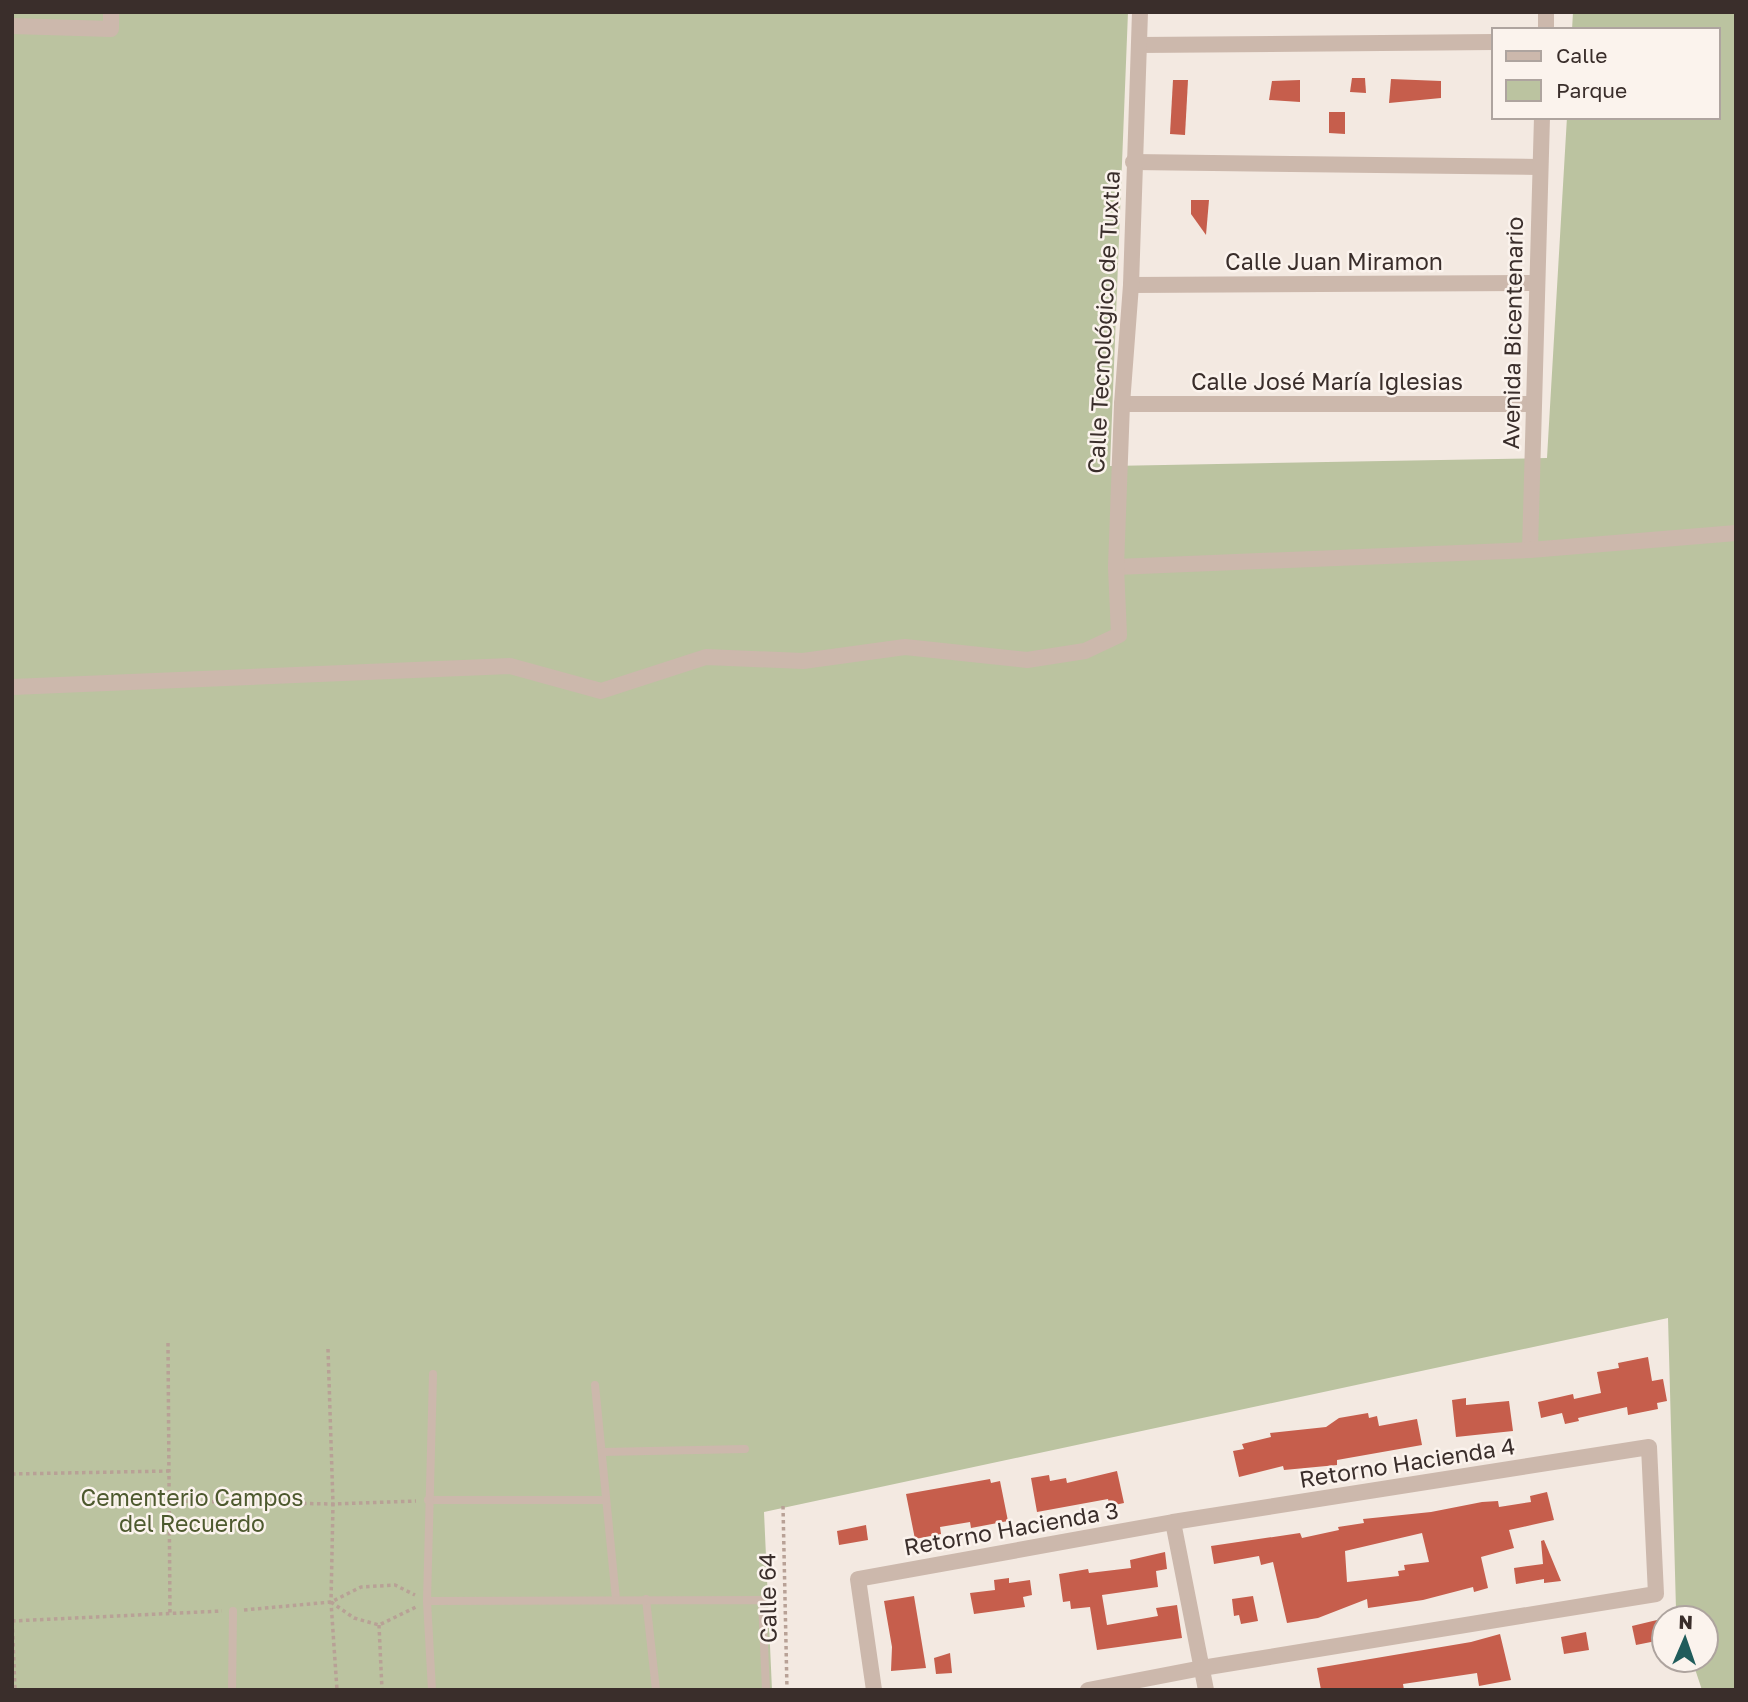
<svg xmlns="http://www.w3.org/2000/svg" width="1748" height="1702" font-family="'Golos Text',sans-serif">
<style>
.green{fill:#bbc3a0}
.building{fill:#c65e4c;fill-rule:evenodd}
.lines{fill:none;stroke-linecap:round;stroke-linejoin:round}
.path{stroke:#b8a196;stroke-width:3.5;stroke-dasharray:3.5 3.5;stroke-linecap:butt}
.lane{stroke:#ccb8ac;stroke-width:8}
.street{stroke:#ccb8ac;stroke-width:16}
.labels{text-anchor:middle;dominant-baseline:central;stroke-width:5;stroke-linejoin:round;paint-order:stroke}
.street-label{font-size:23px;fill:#3a2e2b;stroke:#fbf3ed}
.park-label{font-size:23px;fill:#4d592e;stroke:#fbf3ed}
</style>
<rect width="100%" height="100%" fill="#f3e9e1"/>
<polygon class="green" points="12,12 1128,12 1110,466 1547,458 1567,117 1718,117 1718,30 1572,30 1573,12 1736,12 1736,1690 1702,1690 1692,1660 1706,1660 1706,1618 1679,1618 1676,1609 1668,1318 764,1512 772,1690 12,1690"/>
<g class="building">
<polygon points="1352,78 1365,78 1366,93 1350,92"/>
<polygon points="1391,79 1441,81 1441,98 1389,103"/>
<polygon points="1173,80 1188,80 1185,135 1170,134"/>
<polygon points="1300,80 1300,102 1269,100 1272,81"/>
<polygon points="1329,112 1345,112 1345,134 1329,133"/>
<polygon points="1191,200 1209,200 1206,235 1191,214"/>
<polygon points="1648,1357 1652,1381 1663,1379 1667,1401 1657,1403 1658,1409 1628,1415 1627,1407 1578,1418 1579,1421 1565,1424 1562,1413 1541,1418 1538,1402 1573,1394 1574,1399 1601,1393 1597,1372 1619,1368 1618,1363"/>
<polygon points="1466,1398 1466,1405 1509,1401 1513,1431 1456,1437 1452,1400"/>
<polygon points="1368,1413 1369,1418 1377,1416 1379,1426 1417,1419 1422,1445 1337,1460 1337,1465 1284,1470 1283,1466 1239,1477 1233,1451 1244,1449 1242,1444 1271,1437 1270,1433 1326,1427 1339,1418"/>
<polygon points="1117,1471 1124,1503 1110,1506 1108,1499 1037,1512 1031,1478 1049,1475 1050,1481 1066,1478 1067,1483"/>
<polygon points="990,1479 991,1483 1000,1481 1008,1521 971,1528 970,1522 940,1527 941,1534 915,1539 906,1494"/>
<path d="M1547,1492L1554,1520L1509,1530L1514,1548L1481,1557L1488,1588L1474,1592L1473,1587L1423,1600L1368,1608L1367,1599L1318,1618L1287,1623L1273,1562L1261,1565L1259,1556L1214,1564L1211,1546L1300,1533L1302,1538L1339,1530L1338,1527L1364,1523L1363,1519L1431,1512L1482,1502L1498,1501L1499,1507L1531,1502L1530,1496ZM1422,1533L1429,1562L1404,1565L1405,1570L1398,1571L1399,1576L1347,1582L1345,1551Z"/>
<polygon points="866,1525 868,1540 839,1545 837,1531"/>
<polygon points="1544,1540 1561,1581 1544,1583 1544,1579 1516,1584 1514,1568 1543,1564 1541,1541"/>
<polygon points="1165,1552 1167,1569 1156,1571 1158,1587 1102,1595 1107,1625 1158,1616 1156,1608 1177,1605 1182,1638 1097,1650 1090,1607 1071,1609 1070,1601 1063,1602 1059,1574 1088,1569 1089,1573 1131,1568 1130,1560"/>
<polygon points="1009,1578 1009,1583 1030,1580 1032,1595 1023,1597 1025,1607 974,1614 970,1593 995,1590 994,1580"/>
<polygon points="914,1596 926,1668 891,1671 892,1647 884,1601"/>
<polygon points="1253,1596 1258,1621 1241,1624 1239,1615 1234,1616 1232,1599"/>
<polygon points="1657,1620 1661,1640 1636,1645 1632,1626"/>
<polygon points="1586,1632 1589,1650 1564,1654 1561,1637"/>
<polygon points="1500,1634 1511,1680 1479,1686 1477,1673 1403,1684 1404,1690 1321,1690 1317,1668 1471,1642"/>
<polygon points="950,1653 952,1673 936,1674 934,1658"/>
</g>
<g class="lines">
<g class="path">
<polyline points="168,1343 170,1614"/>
<polyline points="328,1349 333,1504 331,1602 337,1690"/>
<polyline points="12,1474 169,1471"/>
<polyline points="170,1501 333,1504 416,1501"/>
<polyline points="783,1506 787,1690"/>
<polyline points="331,1602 354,1618 379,1625 416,1607"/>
<polyline points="244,1610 331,1602 361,1587 395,1585 415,1595"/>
<polyline points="12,1615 15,1690"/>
<polyline points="12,1621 222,1611"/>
<polyline points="379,1625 382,1690"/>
</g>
<g class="lane">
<polyline points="595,1385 616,1599"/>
<polyline points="602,1452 745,1449"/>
<polyline points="428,1500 606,1500"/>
<polyline points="646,1599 656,1690"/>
<polyline points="427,1601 762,1600 766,1690"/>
<polyline points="232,1690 233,1611"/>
<polyline points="432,1690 427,1601 433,1374"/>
</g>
<g class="street">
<polyline points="12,26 111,29 111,12"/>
<polyline points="1546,30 1546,12"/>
<polyline points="1139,45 1494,42"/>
<polyline points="1133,162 1539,167"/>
<polyline points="1131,285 1536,283"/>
<polyline points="1122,404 1533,404"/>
<polyline points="1530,550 1542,117"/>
<polyline points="1116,567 1530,550 1736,533"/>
<polyline points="12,687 510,666 601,691 706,657 803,661 905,647 1027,660 1085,651 1119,635 1116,567 1122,404 1131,285 1140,12"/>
<polyline points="1173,1522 1206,1690"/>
<polyline points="874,1690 858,1579 1173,1522 1649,1447 1656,1594 1202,1668 1088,1690"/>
</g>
</g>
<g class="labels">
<g class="street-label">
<text x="1334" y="261">Calle Juan Miramon</text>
<text transform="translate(1103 322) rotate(-87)">Calle Tecnológico de Tuxtla</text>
<text transform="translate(1512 333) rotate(-89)">Avenida Bicentenario</text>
<text x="1327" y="381">Calle José María Iglesias</text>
<text transform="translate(1407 1462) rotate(-9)">Retorno Hacienda 4</text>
<text transform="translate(1011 1528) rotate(-10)">Retorno Hacienda 3</text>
<text transform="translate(767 1598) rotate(-91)">Calle 64</text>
</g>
<g class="park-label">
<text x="192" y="1497">Cementerio Campos<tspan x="192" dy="26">del Recuerdo</tspan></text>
</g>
</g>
<rect width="1748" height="1702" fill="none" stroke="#3a2e2b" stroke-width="28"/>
<rect x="1492" y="28" width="228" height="91" fill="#fbf3ed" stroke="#aea49f" stroke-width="2"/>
<rect x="1506" y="51" width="35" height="10" fill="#ccb8ac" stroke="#aea49f" stroke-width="2"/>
<text x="1556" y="63" font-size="21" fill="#3a2e2b">Calle</text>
<rect x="1506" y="80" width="35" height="21" fill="#bbc3a0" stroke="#aea49f" stroke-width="2"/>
<text x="1556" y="98" font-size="21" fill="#3a2e2b">Parque</text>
<g transform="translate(1685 1639) rotate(2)"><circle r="33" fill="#fbf3ed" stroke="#aea49f" stroke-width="2"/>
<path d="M0-5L12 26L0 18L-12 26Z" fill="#205c5b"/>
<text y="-10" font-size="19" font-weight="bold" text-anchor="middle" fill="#3a2e2b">N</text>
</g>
</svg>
